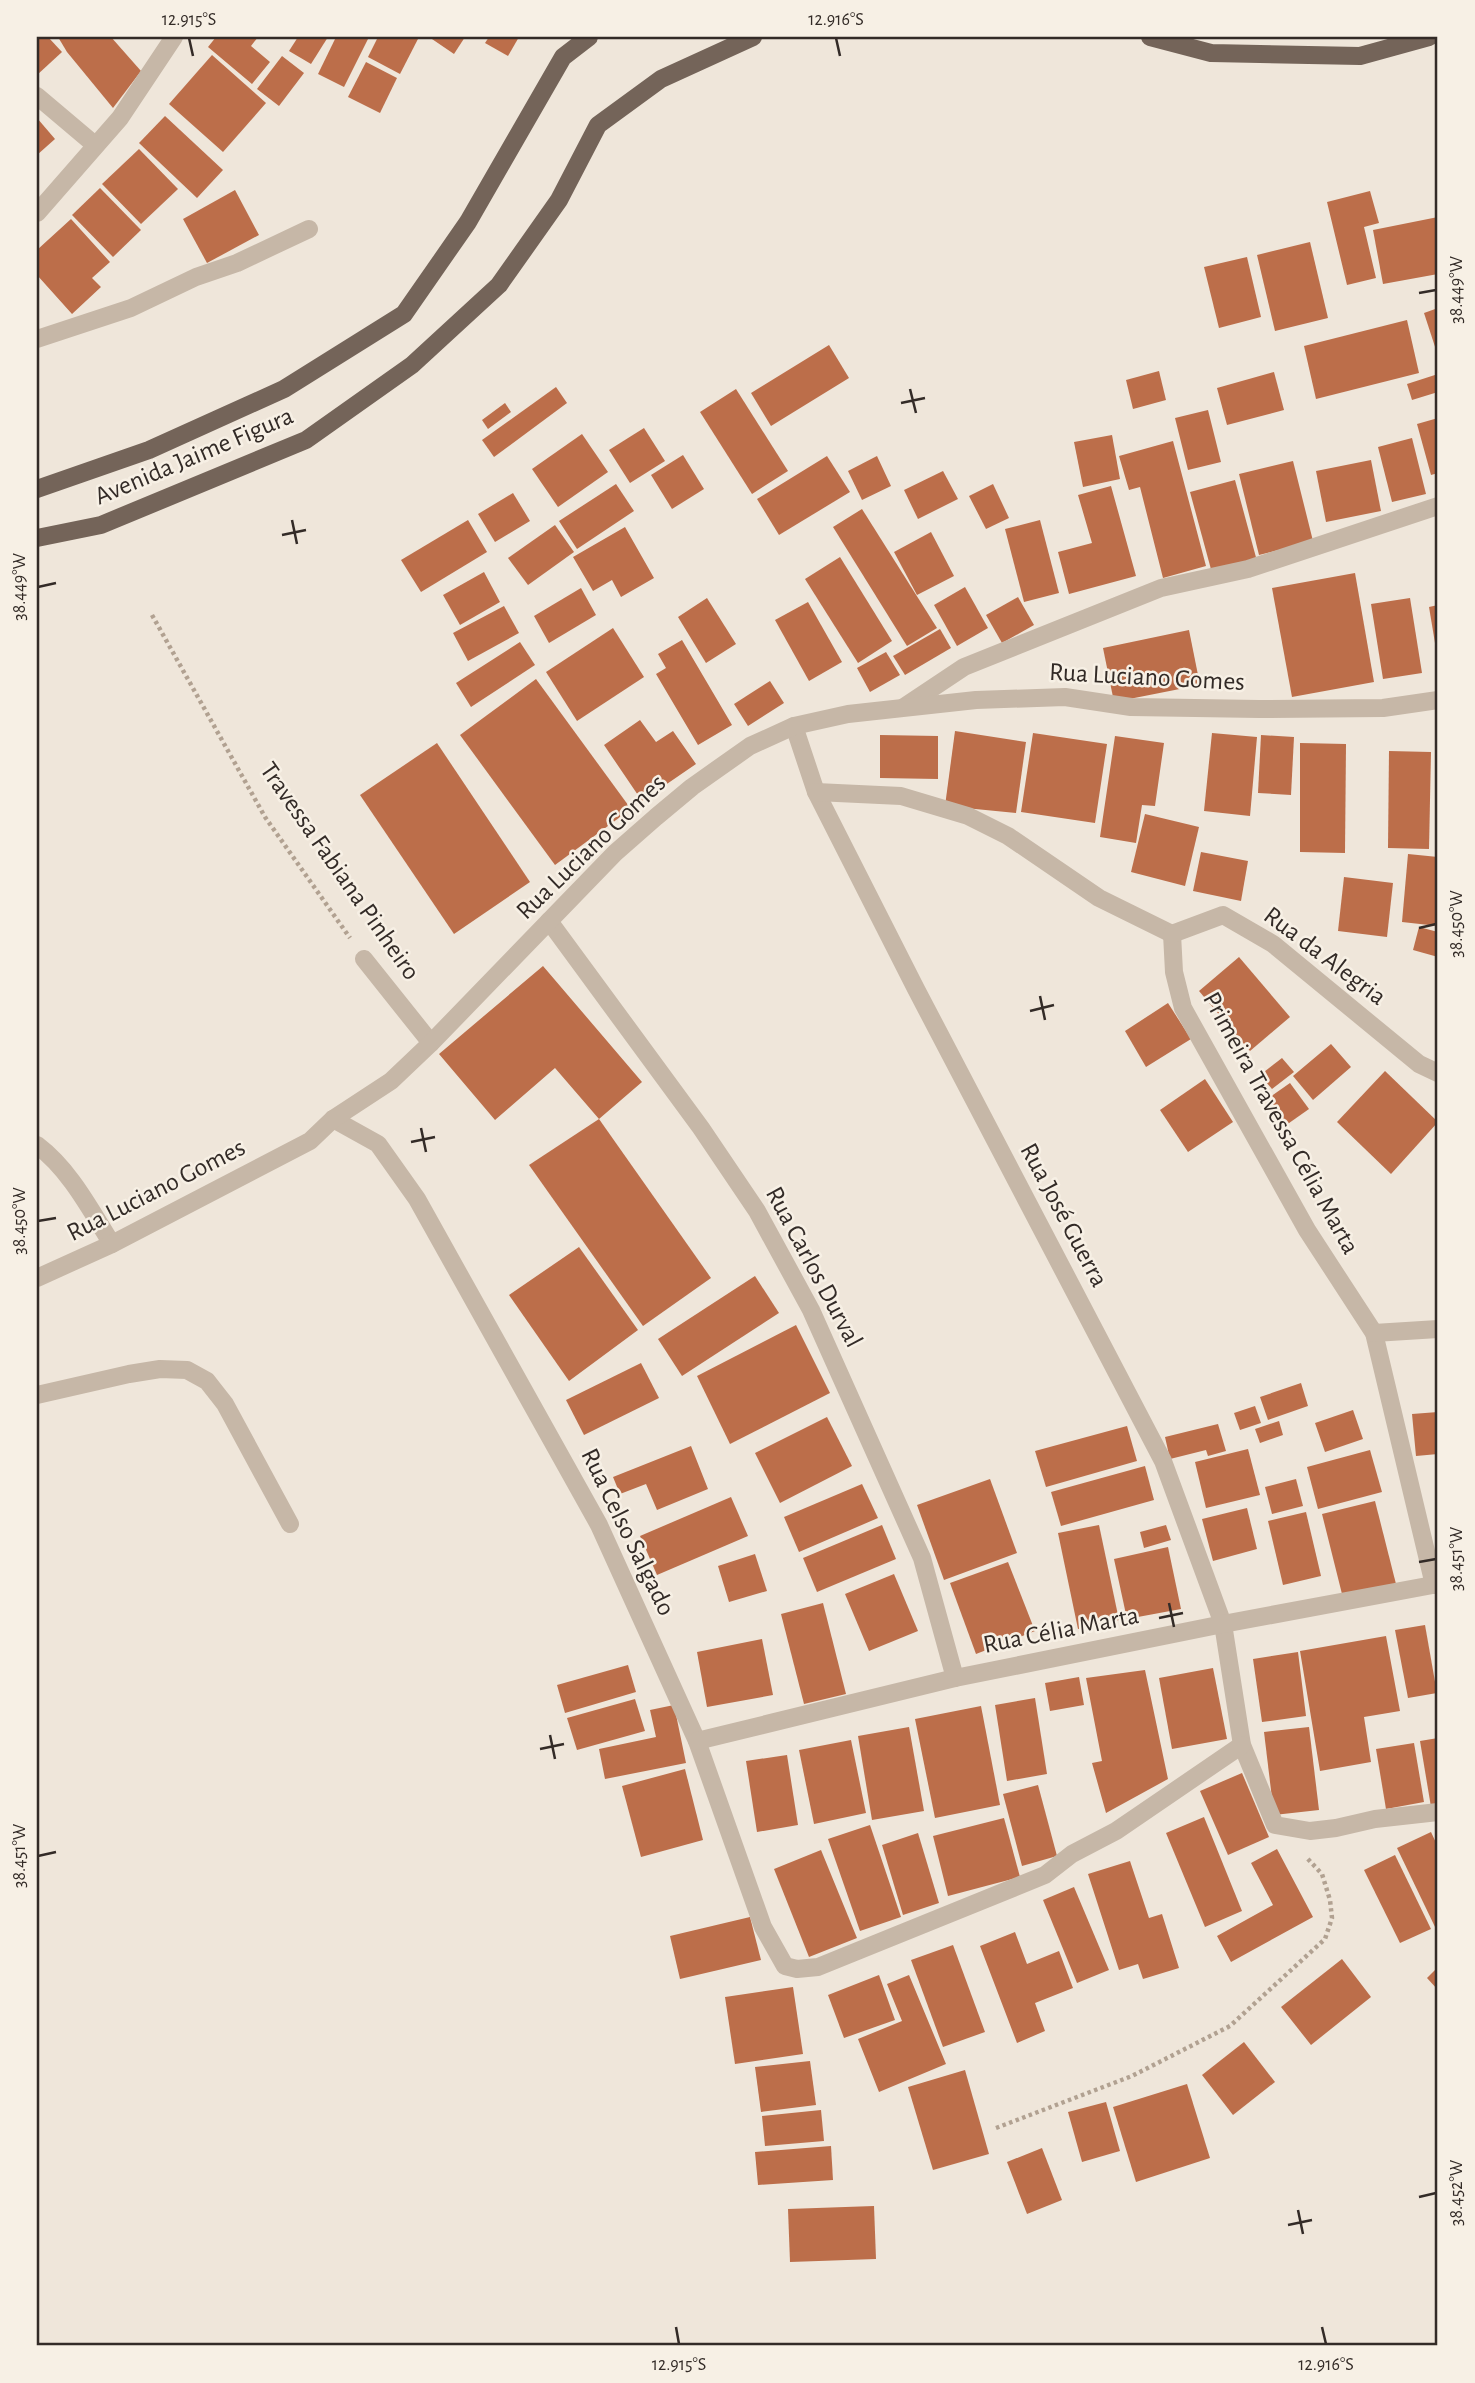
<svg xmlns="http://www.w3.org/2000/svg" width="1475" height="2383" font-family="'Alegreya Sans',sans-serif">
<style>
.building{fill:#bc6e4a}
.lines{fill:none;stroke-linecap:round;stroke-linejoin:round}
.path{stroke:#b1a191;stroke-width:4.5;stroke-dasharray:3.5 3.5;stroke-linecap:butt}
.minor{stroke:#c6b7a7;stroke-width:18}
.major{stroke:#746459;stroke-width:18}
.ticks{fill:none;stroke:#332b27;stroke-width:2.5}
.labels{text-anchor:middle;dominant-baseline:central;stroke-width:5;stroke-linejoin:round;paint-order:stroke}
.street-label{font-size:26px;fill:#332b27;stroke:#f7f0e5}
.neatline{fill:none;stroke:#332b27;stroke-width:2.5}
.ticks-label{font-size:18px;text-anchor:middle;fill:#332b27}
</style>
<rect width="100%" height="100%" fill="#efe6da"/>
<g class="building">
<polygon points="37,37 48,37 62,52 37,75"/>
<polygon points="58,37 111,37 141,71 113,108 67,52"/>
<polygon points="216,37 258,37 251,46 270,62 252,84 208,47"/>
<polygon points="298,37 328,37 311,64 289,51"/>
<polygon points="336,37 369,37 344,87 318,74"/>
<polygon points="378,37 419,37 400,74 368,57"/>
<polygon points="429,37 465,37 454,54"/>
<polygon points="489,37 519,37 508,56 485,43"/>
<polygon points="212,55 266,103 223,152 169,104"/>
<polygon points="282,56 304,73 279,106 257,89"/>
<polygon points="366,62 397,78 380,113 348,97"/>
<polygon points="165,116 223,170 197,198 139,143"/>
<polygon points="37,118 55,139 37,155"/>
<polygon points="139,149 178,189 141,224 102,184"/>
<polygon points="100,188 141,230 113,257 72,215"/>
<polygon points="235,190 259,235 207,263 183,219"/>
<polygon points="1370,191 1379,223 1364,227 1376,278 1347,285 1327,202"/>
<polygon points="1438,217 1438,274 1383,284 1373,230"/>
<polygon points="71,219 110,262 92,278 101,287 72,314 37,275 37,250"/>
<polygon points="1310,242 1328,318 1275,331 1257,255"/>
<polygon points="1247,257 1261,317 1219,328 1204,267"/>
<polygon points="1438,308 1438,356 1424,313"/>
<polygon points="1407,320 1419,373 1316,399 1304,346"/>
<polygon points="829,345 849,378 771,426 751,393"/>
<polygon points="1159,371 1166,400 1133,409 1126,380"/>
<polygon points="1274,372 1284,410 1227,425 1217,388"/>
<polygon points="1438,374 1438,392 1412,400 1407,384"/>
<polygon points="556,387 567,403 494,457 482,440"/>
<polygon points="736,389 788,471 752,494 700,412"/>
<polygon points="505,403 511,412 488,429 482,420"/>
<polygon points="1208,410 1221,462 1188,470 1175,418"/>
<polygon points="1438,418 1438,473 1431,475 1417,424"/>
<polygon points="644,428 665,461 630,483 609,450"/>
<polygon points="582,434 608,472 558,507 532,469"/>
<polygon points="1112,435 1120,479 1083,487 1074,442"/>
<polygon points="1412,438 1426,494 1392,502 1378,447"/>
<polygon points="1173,441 1206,566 1163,578 1140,487 1129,490 1119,456"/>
<polygon points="683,455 704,489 672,509 651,475"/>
<polygon points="827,456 850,492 779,535 757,499"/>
<polygon points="877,456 891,486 862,500 848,471"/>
<polygon points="1371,460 1381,511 1326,522 1316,471"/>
<polygon points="1293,461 1313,541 1259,555 1239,474"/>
<polygon points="943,471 958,499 918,519 904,490"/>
<polygon points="1235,480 1257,561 1212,573 1190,492"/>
<polygon points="616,484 634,511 577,549 559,521"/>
<polygon points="993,484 1009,518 986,529 969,496"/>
<polygon points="1111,486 1136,576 1069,594 1058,552 1092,543 1078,495"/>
<polygon points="513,493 530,521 495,542 478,514"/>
<polygon points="862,509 937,628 907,646 833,527"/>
<polygon points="468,520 487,552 421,592 401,560"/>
<polygon points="1040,520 1059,593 1024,602 1005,529"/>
<polygon points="555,525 574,552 528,585 508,558"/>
<polygon points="625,527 654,578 621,597 612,580 593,591 573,557"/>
<polygon points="931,532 954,576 917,595 894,552"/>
<polygon points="840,557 892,641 858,663 805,579"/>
<polygon points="484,572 500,602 460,625 443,595"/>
<polygon points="1355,573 1374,682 1292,697 1272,588"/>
<polygon points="965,587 988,628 957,646 934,605"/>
<polygon points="581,588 596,615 549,643 534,616"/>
<polygon points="1018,597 1034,625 1002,643 986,615"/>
<polygon points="707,598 736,644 706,663 678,617"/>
<polygon points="1410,598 1422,673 1383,679 1371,604"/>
<polygon points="808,602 842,662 809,681 775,620"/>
<polygon points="1438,605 1438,655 1437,655 1429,607"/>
<polygon points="504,606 519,633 468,661 453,633"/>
<polygon points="613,628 644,677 577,721 546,672"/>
<polygon points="940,629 951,648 905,675 893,656"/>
<polygon points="1189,630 1200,685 1114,702 1103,648"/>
<polygon points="682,640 732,725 698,745 656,674 666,668 658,654"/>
<polygon points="520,642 535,665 471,707 456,683"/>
<polygon points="886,652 900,675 870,692 857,668"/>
<polygon points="536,679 631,809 555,865 460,735"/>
<polygon points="770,681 784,703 748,726 734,704"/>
<polygon points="640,720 656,742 673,731 696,764 642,801 604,745"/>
<polygon points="955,731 1026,742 1016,813 945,806"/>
<polygon points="1033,733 1107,744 1095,823 1021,812"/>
<polygon points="1212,733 1257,737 1250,816 1204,811"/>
<polygon points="880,735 938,736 938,779 880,778"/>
<polygon points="1261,735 1294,737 1291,795 1258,793"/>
<polygon points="1115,736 1164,743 1155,806 1142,805 1136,843 1100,837"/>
<polygon points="437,743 530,882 454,934 360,795"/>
<polygon points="1300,743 1346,744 1345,853 1300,852"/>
<polygon points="1389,751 1431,752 1429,849 1388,848"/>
<polygon points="1145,814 1199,827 1185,886 1131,872"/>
<polygon points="1201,852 1248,861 1241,901 1193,891"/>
<polygon points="1408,854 1438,857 1438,926 1402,922"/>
<polygon points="1344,877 1393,883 1387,937 1338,931"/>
<polygon points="1419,927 1438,932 1438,957 1413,950"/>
<polygon points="1239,957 1290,1017 1250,1051 1199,991"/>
<polygon points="543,966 642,1082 599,1119 555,1068 495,1120 439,1054"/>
<polygon points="1168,1003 1191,1039 1146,1067 1125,1031"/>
<polygon points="1331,1044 1351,1067 1313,1100 1293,1076"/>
<polygon points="1282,1058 1294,1072 1272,1089 1260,1075"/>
<polygon points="1385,1071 1438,1122 1391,1174 1337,1122"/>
<polygon points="1205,1079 1233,1122 1188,1152 1160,1110"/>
<polygon points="1290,1083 1309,1109 1282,1128 1263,1102"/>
<polygon points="599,1119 711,1278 643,1326 529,1165"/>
<polygon points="579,1247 638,1330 569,1381 509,1295"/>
<polygon points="755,1276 779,1313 682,1376 658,1339"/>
<polygon points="796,1325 830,1393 730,1444 697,1376"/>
<polygon points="641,1363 659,1398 584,1435 566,1400"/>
<polygon points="1301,1383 1308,1406 1268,1420 1260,1397"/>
<polygon points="1255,1406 1261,1423 1240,1430 1234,1413"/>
<polygon points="1353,1410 1363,1439 1325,1452 1315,1423"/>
<polygon points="1438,1412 1438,1454 1416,1456 1412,1414"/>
<polygon points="827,1417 852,1466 780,1503 755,1453"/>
<polygon points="1279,1421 1283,1435 1260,1443 1255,1429"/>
<polygon points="1218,1424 1226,1451 1208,1456 1206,1450 1170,1459 1165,1437"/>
<polygon points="1127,1426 1137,1461 1046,1487 1035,1451"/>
<polygon points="691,1446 708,1489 657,1510 646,1484 620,1494 613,1477"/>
<polygon points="1248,1449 1260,1495 1206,1508 1195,1462"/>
<polygon points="1370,1450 1382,1492 1318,1509 1307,1467"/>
<polygon points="1145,1466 1154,1500 1061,1526 1051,1492"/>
<polygon points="990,1479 1017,1553 944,1580 917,1505"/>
<polygon points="1296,1479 1303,1506 1272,1514 1265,1487"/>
<polygon points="862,1484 878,1518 799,1552 784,1517"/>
<polygon points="731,1497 748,1536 657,1575 640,1536"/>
<polygon points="1375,1501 1396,1584 1343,1598 1322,1514"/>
<polygon points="1247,1508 1257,1549 1213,1561 1202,1519"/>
<polygon points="1306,1512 1321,1576 1283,1585 1268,1521"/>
<polygon points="882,1525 896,1559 817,1592 803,1558"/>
<polygon points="1099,1525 1119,1620 1078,1629 1058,1533"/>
<polygon points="1166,1525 1171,1540 1144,1548 1140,1532"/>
<polygon points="1168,1547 1181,1609 1127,1619 1114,1559"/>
<polygon points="755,1554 767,1591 729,1602 718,1566"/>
<polygon points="1008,1562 1035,1631 976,1654 950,1583"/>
<polygon points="894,1574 918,1631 869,1651 845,1594"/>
<polygon points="823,1603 846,1694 804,1704 781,1614"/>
<polygon points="1425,1625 1437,1693 1408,1698 1395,1630"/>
<polygon points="1386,1636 1400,1711 1364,1717 1371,1762 1320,1771 1300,1651"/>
<polygon points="762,1639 773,1695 707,1707 697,1652"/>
<polygon points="1298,1652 1306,1716 1262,1722 1253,1659"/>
<polygon points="628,1665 636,1692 565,1713 557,1685"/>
<polygon points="1213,1668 1227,1739 1172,1749 1159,1678"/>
<polygon points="1145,1670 1168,1779 1106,1813 1092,1763 1102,1761 1086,1678"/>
<polygon points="1079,1677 1084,1705 1050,1711 1045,1683"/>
<polygon points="1035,1698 1047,1774 1007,1781 995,1705"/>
<polygon points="635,1699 645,1731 577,1750 567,1718"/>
<polygon points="674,1705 686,1763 605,1779 599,1749 656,1737 650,1710"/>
<polygon points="981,1706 1000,1805 935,1818 915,1719"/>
<polygon points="909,1727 924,1811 872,1820 858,1736"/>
<polygon points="1309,1727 1319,1810 1274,1815 1264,1732"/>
<polygon points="1438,1738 1438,1806 1431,1807 1420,1741"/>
<polygon points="851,1740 866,1813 814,1824 799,1750"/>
<polygon points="1414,1743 1424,1802 1386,1809 1376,1749"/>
<polygon points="787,1755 798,1825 757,1832 746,1761"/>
<polygon points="685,1769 703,1840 641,1857 622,1786"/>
<polygon points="1242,1773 1269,1837 1228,1855 1200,1791"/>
<polygon points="1038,1785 1057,1856 1022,1866 1003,1794"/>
<polygon points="1204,1817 1242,1911 1205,1927 1166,1833"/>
<polygon points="1004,1818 1020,1877 948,1896 933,1836"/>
<polygon points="870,1825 901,1917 860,1931 828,1839"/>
<polygon points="1431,1832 1438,1847 1438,1928 1436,1929 1397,1848"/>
<polygon points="918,1833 939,1903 903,1915 882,1845"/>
<polygon points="1277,1849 1313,1917 1231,1962 1217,1936 1273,1905 1251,1863"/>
<polygon points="821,1850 857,1938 809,1957 774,1869"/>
<polygon points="1395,1855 1431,1929 1400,1943 1364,1870"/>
<polygon points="1130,1861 1149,1918 1162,1914 1179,1968 1143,1979 1138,1964 1119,1970 1088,1874"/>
<polygon points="1074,1887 1109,1970 1077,1983 1043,1900"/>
<polygon points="750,1917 761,1960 680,1979 670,1936"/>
<polygon points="1015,1932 1027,1964 1059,1951 1073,1988 1035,2003 1045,2031 1017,2043 980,1946"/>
<polygon points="953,1945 985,2032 943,2047 911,1960"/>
<polygon points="1342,1959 1371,1997 1311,2045 1281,2007"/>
<polygon points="1438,1967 1438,1990 1427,1978"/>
<polygon points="879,1975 895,2020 844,2038 828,1995"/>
<polygon points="909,1975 946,2064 879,2092 858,2039 902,2021 887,1984"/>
<polygon points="793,1987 803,2054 735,2064 725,1997"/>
<polygon points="1244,2042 1275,2082 1233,2115 1202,2075"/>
<polygon points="810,2061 816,2105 761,2112 755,2067"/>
<polygon points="965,2070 989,2154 933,2170 908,2087"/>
<polygon points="1187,2084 1210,2158 1136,2182 1113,2107"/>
<polygon points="1106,2102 1120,2151 1082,2162 1068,2112"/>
<polygon points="821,2110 824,2141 765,2146 762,2116"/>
<polygon points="831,2146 833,2180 758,2185 755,2152"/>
<polygon points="1042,2148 1062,2200 1027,2214 1007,2162"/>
<polygon points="874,2206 876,2259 790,2262 788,2209"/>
</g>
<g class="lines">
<g class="path">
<polyline points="152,615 265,817 350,938"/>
<polyline points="996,2128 1132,2076 1230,2026 1325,1939 1332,1918 1330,1900 1322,1874 1307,1858"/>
</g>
<g class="minor">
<polyline points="37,96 95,145"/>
<polyline points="37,213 120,118 174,37"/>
<polyline points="37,339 131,308 196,277 237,263 309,229"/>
<polyline points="904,707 964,667 1161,588 1248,569 1438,506"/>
<polyline points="794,726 816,792 916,989 1163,1461 1223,1624 1242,1745 1275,1825 1310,1831 1336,1828 1375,1819 1438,1812"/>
<polyline points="816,792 901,796 968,816 1008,836 1099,898 1172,934"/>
<polyline points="549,921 701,1128 757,1211 811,1310 922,1558 955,1678"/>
<polyline points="1172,934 1174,972 1183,1008 1307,1230 1374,1333 1434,1585"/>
<polyline points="1172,934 1223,915 1273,944 1419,1064 1438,1073"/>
<polyline points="364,959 431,1043"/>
<polyline points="333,1119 378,1144 417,1199 599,1525 697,1741 763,1927 785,1966 797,1969 818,1967 1045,1875 1072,1854 1116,1831 1242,1745"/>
<path d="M37,1145C70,1170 90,1209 112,1244"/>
<polyline points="37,1278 112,1244 310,1141 333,1119 391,1081 431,1043 615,853 656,817 692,787 750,746 794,726 848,714 976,700 1065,697 1131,707 1259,709 1383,708 1438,700"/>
<polyline points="1374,1333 1438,1329"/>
<polyline points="37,1395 129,1374 160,1369 187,1370 207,1381 225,1404 290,1524"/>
<polyline points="697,1741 955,1678 1223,1624 1438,1584"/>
</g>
<g class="major">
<polyline points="1150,37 1211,53 1360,56 1429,37"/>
<polyline points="37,489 149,450 284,389 404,314 468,222 563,57 589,37"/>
<polyline points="37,538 101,525 306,440 412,365 499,285 559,200 598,125 661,79 753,37"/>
</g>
</g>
<path class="ticks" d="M189,38L193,56M836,38L840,56M1419,293L1436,290M910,389L916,413M901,403L925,398M292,520L297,544M282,535L306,530M38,587L56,583M1419,928L1436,924M1040,996L1045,1020M1030,1011L1054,1005M421,1128L426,1152M411,1142L435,1137M38,1221L56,1218M1419,1562L1436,1559M1169,1603L1174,1627M1159,1618L1183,1613M550,1735L555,1759M540,1749L564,1744M38,1856L56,1852M1419,2197L1436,2193M1298,2210L1303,2234M1288,2225L1312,2220M676,2327L679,2344M1322,2327L1326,2344"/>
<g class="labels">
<g class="street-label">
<text transform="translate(194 456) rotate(-23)">Avenida Jaime Figura</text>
<text transform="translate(1147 677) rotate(3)">Rua Luciano Gomes</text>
<text transform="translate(591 847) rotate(-44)">Rua Luciano Gomes</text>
<text transform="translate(340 871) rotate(55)">Travessa Fabiana Pinheiro</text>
<text transform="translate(1325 956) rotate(37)">Rua da Alegria</text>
<text transform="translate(1281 1123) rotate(61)">Primeira Travessa Célia Marta</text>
<text transform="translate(156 1190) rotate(-27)">Rua Luciano Gomes</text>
<text transform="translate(1064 1215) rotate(62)">Rua José Guerra</text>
<text transform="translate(814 1267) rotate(62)">Rua Carlos Durval</text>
<text transform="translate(628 1532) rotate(64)">Rua Celso Salgado</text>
<text transform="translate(1061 1630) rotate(-11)">Rua Célia Marta</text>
</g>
</g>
<rect width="1475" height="2383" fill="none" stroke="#f7f0e5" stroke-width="77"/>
<rect x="38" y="38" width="1398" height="2306" class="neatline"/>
<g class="ticks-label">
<text x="189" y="25">12.915°S</text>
<text x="836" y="25">12.916°S</text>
<text transform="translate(1456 290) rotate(-90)" y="6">38.449°W</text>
<text transform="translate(19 587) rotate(-90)" y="6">38.449°W</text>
<text transform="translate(1456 924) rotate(-90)" y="6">38.450°W</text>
<text transform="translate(19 1221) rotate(-90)" y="6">38.450°W</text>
<text transform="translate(1456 1559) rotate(-90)" y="6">38.451°W</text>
<text transform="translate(19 1856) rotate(-90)" y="6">38.451°W</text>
<text transform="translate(1456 2193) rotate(-90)" y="6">38.452°W</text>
<text x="679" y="2370">12.915°S</text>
<text x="1326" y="2370">12.916°S</text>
</g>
</svg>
